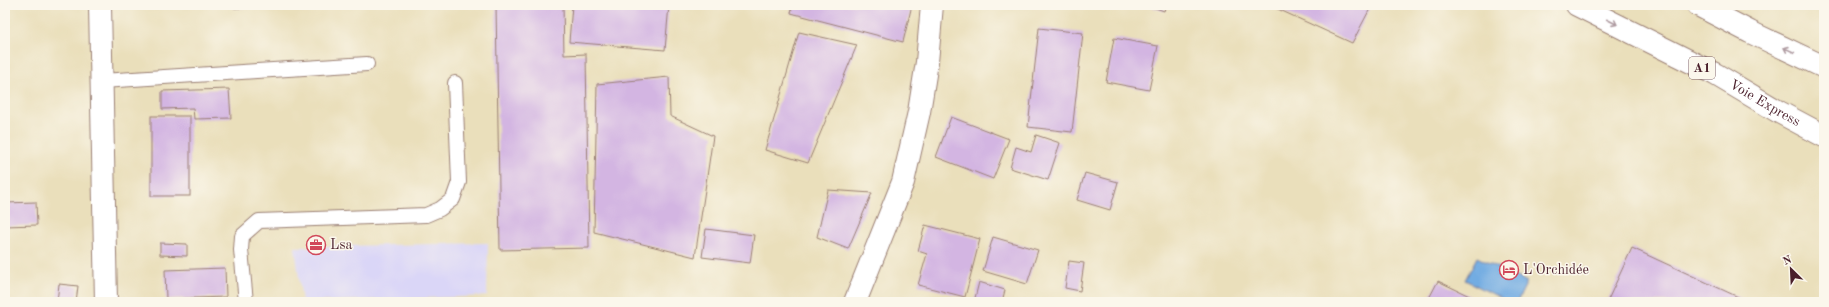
<svg xmlns="http://www.w3.org/2000/svg" width="1829" height="307" font-family="'Old Standard TT',serif">
<style>
.built{fill:#dad6f7}
.water{fill:#72ace2;stroke:#5e6686}
.building{fill:#d3b5e2}
.lines{fill:none;stroke-linecap:round;stroke-linejoin:round}
.lane-casing{stroke:#9a7f73;stroke-width:16}
.street-casing{stroke:#9a7f73;stroke-width:24}
.highway-casing{stroke:#9a7f73;stroke-width:24}
.lane{stroke:#fff;stroke-width:14}
.street{stroke:#fff;stroke-width:22}
.highway{stroke:#fff;stroke-width:22}
.oneway{stroke:#ae9aa0}
.labels{text-anchor:middle;dominant-baseline:central;stroke-width:3;stroke-linejoin:round;paint-order:stroke}
.shield{fill:#fbf7ec;stroke:#7f6065;stroke-width:1}
.shield-label{font-size:13px;font-weight:bold;fill:#4a1f2b}
.street-label{font-size:14px;fill:#4a1f2b;stroke:#fbf7ec}
.poi-label{font-size:14px;fill:#4a1f2b;stroke:#fbf7ec;text-anchor:start}
</style>
<rect width="100%" height="100%" fill="#fbf7ec"/>
<filter id="ink" filterUnits="userSpaceOnUse"><feTurbulence type="fractalNoise" baseFrequency=".025" numOctaves="2"/><feDisplacementMap in="SourceGraphic" scale="8" xChannelSelector="R" yChannelSelector="G"/><feConvolveMatrix kernelMatrix="1 2 1 2 8 2 1 2 1" color-interpolation-filters="sRGB"/></filter>
<filter id="wash" filterUnits="userSpaceOnUse"><feTurbulence type="fractalNoise" baseFrequency=".012" numOctaves="4" result="noise"/><feDisplacementMap in="SourceGraphic" scale="16" xChannelSelector="R" yChannelSelector="G"/><feGaussianBlur stdDeviation="0.9" result="paint"/><feColorMatrix in="noise" values="0 0 0 0 0 0 0 0 0 0 0 0 0 0 0 0 0 1.4 0 .05"/><feComposite in="paint" operator="in"/></filter>
<g filter="url(#wash)">
<rect width="100%" height="100%" fill="#eadfbb"/>
<polygon class="built" points="488,243 487,296 302,302 295,247"/>
<polygon class="water" points="1477,257 1527,282 1517,302 1509,302 1465,280"/>
<g id="blocks">
<g class="building">
<polygon points="234,5 277,5 277,7 234,8"/>
<polygon points="496,5 563,5 564,55 586,54 589,248 500,250"/>
<polygon points="572,5 669,5 665,50 569,42"/>
<polygon points="793,5 912,5 903,42 791,13"/>
<polygon points="1147,5 1166,5 1164,11"/>
<polygon points="1269,5 1372,5 1352,43"/>
<polygon points="1039,28 1083,33 1072,132 1028,127"/>
<polygon points="799,32 857,45 808,163 765,150"/>
<polygon points="1114,38 1158,46 1149,90 1106,82"/>
<polygon points="669,77 670,116 713,136 695,257 594,232 597,84"/>
<polygon points="229,89 231,118 194,119 193,108 162,109 162,91"/>
<rect x="151" y="116" width="39" height="80"/>
<polygon points="951,117 1009,139 993,179 936,157"/>
<polygon points="1036,135 1060,143 1048,180 1010,168 1016,147 1031,152"/>
<polygon points="1085,173 1118,182 1110,210 1077,200"/>
<polygon points="828,190 872,193 848,249 817,237"/>
<polygon points="36,202 37,225 5,226 5,203"/>
<polygon points="925,225 980,239 965,297 918,285 927,254 918,251"/>
<polygon points="706,229 754,235 750,263 702,257"/>
<polygon points="993,237 1038,250 1027,284 983,271"/>
<polygon points="160,243 187,244 187,256 160,255"/>
<polygon points="1632,248 1749,302 1607,302"/>
<polygon points="1069,261 1084,263 1080,291 1065,288"/>
<polygon points="225,268 226,297 166,299 165,270"/>
<polygon points="1438,281 1482,302 1427,302"/>
<polygon points="979,282 1005,290 1002,302 974,302"/>
<polygon points="59,284 78,286 76,302 57,302"/>
</g>
</g>
</g>
<g filter="url(#ink)">
<use href="#blocks" fill-opacity="0" stroke="#9a7f73" stroke-width="1"/>
<g class="lines">
<g class="lane-casing">
<g id="lane">
<polyline points="102,81 367,64"/>
<polyline points="246,302 241,250 242,236 259,221 426,215 440,209 453,199 459,182 455,83"/>
</g>
</g>
<g class="street-casing">
<g id="street">
<polyline points="100,5 106,302"/>
<polyline points="855,302 903,182 919,112 927,62 932,5"/>
</g>
</g>
<g class="highway-casing">
<g id="highway">
<path id="s1" d="M1577,5L1715,74L1779,112L1824,136"/>
<polyline points="1698,5 1750,32 1824,67"/>
</g>
</g>
<use href="#lane" class="lane"/>
<use href="#street" class="street"/>
<use href="#highway" class="highway"/>
</g>
<defs><path id="oneway-shaft" d="M-6 0H5M1.5-3L5.5 0L1.5 3" fill="none" stroke-width="1.6" stroke-linecap="round" stroke-linejoin="round"/></defs>
<g class="oneway">
<use href="#oneway-shaft" transform="translate(1612 22) rotate(27)"/>
<use href="#oneway-shaft" transform="translate(1789 50) rotate(-155)"/>
</g>
</g>
<defs>
<g id="office-ring" transform="scale(1)"><circle r="9.5" fill="#fbf7ec" stroke="#d1495b" stroke-width="1.5"/><path d="M-6-3h4V-5.5h4V-3h4V5H-6ZM-1-4.5V-3h2v-1.5ZM-6 0V1H6V0Z" fill="#d1495b"/></g>
<g id="hotel-ring" transform="scale(1)"><circle r="9.5" fill="#fbf7ec" stroke="#d1495b" stroke-width="1.5"/><path d="M-6-4.5h1.5V1H6V5H4.5V3h-9V5H-6ZM-4 0a1.8 1.8 0 1 1 3.6 0ZM.5 0V-2.5h3Q6-2.5 6 0Z" fill="#d1495b"/></g>
</defs>
<g fill-rule="evenodd">
<use href="#office-ring" x="316" y="245"/>
<use href="#hotel-ring" x="1509" y="270"/>
</g>
<g class="labels">
<rect class="shield" x="1689" y="57" width="26" height="22" rx="3"/>
<g class="shield-label">
<text x="1702" y="68">A1</text>
</g>
<g class="street-label">
<text stroke="none"><textPath href="#s1" startOffset="212">Voie Express</textPath></text>
</g>
<g class="poi-label">
<text x="330" y="245">Lsa</text>
<text x="1523" y="270">L'Orchidée</text>
</g>
</g>
<rect width="1829" height="307" fill="none" stroke="#fbf7ec" stroke-width="20"/>
<g transform="translate(1791 269) rotate(336)" stroke="#fbf7ec" stroke-width="3" paint-order="stroke">
<path d="M0-3L7 15L0 10L-7 15Z" fill="#4a1f2b"/>
<text y="-6" font-size="11" font-weight="bold" text-anchor="middle" fill="#4a1f2b">N</text>
</g>
</svg>
